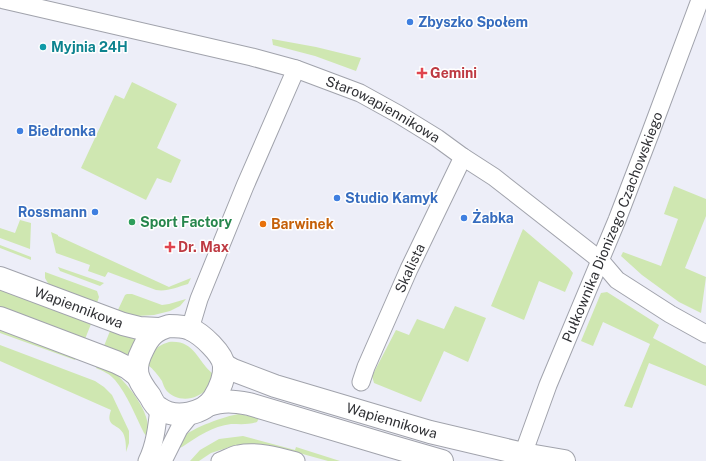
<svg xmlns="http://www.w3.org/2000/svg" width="706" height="461" font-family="'Public Sans',sans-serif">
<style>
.green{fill:#cfe7b1}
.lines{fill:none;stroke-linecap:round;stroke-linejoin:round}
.minor-casing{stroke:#a1a3ac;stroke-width:19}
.major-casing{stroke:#a1a3ac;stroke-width:24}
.minor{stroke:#fff;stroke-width:17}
.major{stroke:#fff;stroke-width:22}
.shop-dot{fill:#3f7fe0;stroke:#fff;stroke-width:1.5}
.culture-dot{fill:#0f9aa8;stroke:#fff;stroke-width:1.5}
.health-dot{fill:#e0444e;stroke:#fff;stroke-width:1.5}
.leisure-dot{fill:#2e9e5b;stroke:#fff;stroke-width:1.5}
.food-dot{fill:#e8710a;stroke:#fff;stroke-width:1.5}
.labels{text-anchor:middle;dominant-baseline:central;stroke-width:3;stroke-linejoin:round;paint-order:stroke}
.shop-label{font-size:14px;font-weight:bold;fill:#366cbe;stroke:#fff;text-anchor:start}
.culture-label{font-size:14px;font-weight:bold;fill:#0d838f;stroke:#fff;text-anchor:start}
.health-label{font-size:14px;font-weight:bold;fill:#be3a42;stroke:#fff;text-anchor:start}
.street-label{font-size:14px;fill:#2f3034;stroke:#fff}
.leisure-label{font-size:14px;font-weight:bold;fill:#27864d;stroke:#fff;text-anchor:start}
.food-label{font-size:14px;font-weight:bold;fill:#c56008;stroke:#fff;text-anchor:start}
</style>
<rect width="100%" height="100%" fill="#edeef8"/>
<g class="green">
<polygon points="272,39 316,47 361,58 356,71 315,56 273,45"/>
<polygon points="132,82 177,104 157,148 181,160 171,183 157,178 146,200 81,168 115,95 124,99"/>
<polygon points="674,186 706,199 706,216 685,268 706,277 701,313 679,302 642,275 621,256 623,252 661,266 678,219 664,214"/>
<polygon points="20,220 31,223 30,249 0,238 0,228 15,233"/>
<polygon points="523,229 569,268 573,273 565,292 539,281 524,320 491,306"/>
<path d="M51,232L58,235V236L169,287L171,286L191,278L188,284C177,287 167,292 156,290L108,272L105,277L88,271L90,265L56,253Z"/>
<polygon points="0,245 31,257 31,260 0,248"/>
<polygon points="58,267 104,283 100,286 60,271"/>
<polygon points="45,272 97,291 99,297 97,303 49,285 45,278"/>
<polygon points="0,290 91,324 85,339 0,308"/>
<polygon points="607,292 659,325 653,338 706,366 706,386 649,363 632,408 624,406 650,344 603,322 593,346 581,341 601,293"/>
<polygon points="127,294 132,294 162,305 169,304 186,299 180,306 170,311 154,315 137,316 117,312 125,295"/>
<polygon points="455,306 486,318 468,362 444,351 421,402 374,383 372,376 396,330 409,335 417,319 444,329"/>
<polygon points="0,328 76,356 75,360 0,333"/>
<polygon points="110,331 137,340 129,355 104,346"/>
<path d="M169,342C195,340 196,360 213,374C211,384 207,392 197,396C187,401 173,399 166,390C164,387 163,384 162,381C158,375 153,369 148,365C153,351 154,347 169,342Z"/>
<path d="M0,345L95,381L104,387L112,395L129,431V443L126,452C126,446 126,439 123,433C117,423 105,427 111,410L0,361Z"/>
<path d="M98,364C104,367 112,370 117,375C131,388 154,417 147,437L144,433C136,417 127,394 115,380C110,374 103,371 96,368Z"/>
<path d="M239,414L259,418L257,422C248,425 240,424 231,424C213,426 197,437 182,447L179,448H175C178,444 180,440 183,437C192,428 225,416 239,414Z"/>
<polygon points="243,436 295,450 296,447 340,461 328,461 281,448 256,444 236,445 211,453 199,461 190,461 200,450 219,439"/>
</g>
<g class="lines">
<g class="minor-casing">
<g id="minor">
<path id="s1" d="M4,0L252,57L296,69L360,93L398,114L437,138L463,157L494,177L600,260L617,280L670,314L706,334"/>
<polyline points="190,329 199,299 245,186 296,69"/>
<path id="s2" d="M361,382L366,367L409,269L463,157"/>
<path id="s3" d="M523,454L548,385L617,220L650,134L700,0"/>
<path d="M147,461C155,445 157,426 159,408"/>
<polyline points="163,461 179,429 192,413"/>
<path d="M220,461C226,459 232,455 238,454C257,450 278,456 296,461"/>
</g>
</g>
<g class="major-casing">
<g id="major">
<path id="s4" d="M0,278L123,324L139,328L159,329"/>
<polyline points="0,318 116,362 128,368 137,375"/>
<path d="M169,326C176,326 184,326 190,329C202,334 223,354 224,366C225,378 220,388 214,398C204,414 175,420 159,408C155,406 152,400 150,396C137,379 132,370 143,349C149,336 155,330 169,326Z"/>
<path id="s5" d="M224,365L233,370L275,386L430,432L523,454L564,461"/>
<path d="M208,405C224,400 233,401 249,404L390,446L442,461"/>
</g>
</g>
<use href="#minor" class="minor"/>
<use href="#major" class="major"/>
</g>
<g class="shop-dot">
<circle cx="410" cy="22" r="4"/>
<circle cx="20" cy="131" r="4"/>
<circle cx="337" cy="198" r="4"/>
<circle cx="95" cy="212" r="4"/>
<circle cx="464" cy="218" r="4"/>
</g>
<circle class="culture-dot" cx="43" cy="47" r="4"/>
<g class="health-dot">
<path d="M420 67h4v4h4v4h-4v4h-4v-4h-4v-4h4z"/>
<path d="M168 241h4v4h4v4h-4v4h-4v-4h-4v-4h4z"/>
</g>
<circle class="leisure-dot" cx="132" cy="222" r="4"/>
<circle class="food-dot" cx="263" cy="224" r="4"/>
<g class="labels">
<g class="shop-label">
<text x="418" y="22">Zbyszko Społem</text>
<text x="28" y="131">Biedronka</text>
<text x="345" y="198">Studio Kamyk</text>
<text x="87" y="212" text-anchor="end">Rossmann</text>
<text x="472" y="218">Żabka</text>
</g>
<g class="culture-label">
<text x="51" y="47">Myjnia 24H</text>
</g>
<g class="health-label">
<text x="430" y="73">Gemini</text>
<text x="178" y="247">Dr. Max</text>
</g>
<g class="street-label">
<text stroke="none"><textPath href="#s1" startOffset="396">Starowapiennikowa</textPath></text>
<text stroke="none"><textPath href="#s3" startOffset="244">Pułkownika Dionizego Czachowskiego</textPath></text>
<text stroke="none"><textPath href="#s2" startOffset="124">Skalista</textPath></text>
<text stroke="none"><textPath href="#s4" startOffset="84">Wapiennikowa</textPath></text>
<text stroke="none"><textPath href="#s5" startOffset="177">Wapiennikowa</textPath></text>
</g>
<g class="leisure-label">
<text x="140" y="222">Sport Factory</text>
</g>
<g class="food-label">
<text x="271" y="224">Barwinek</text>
</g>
</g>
</svg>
